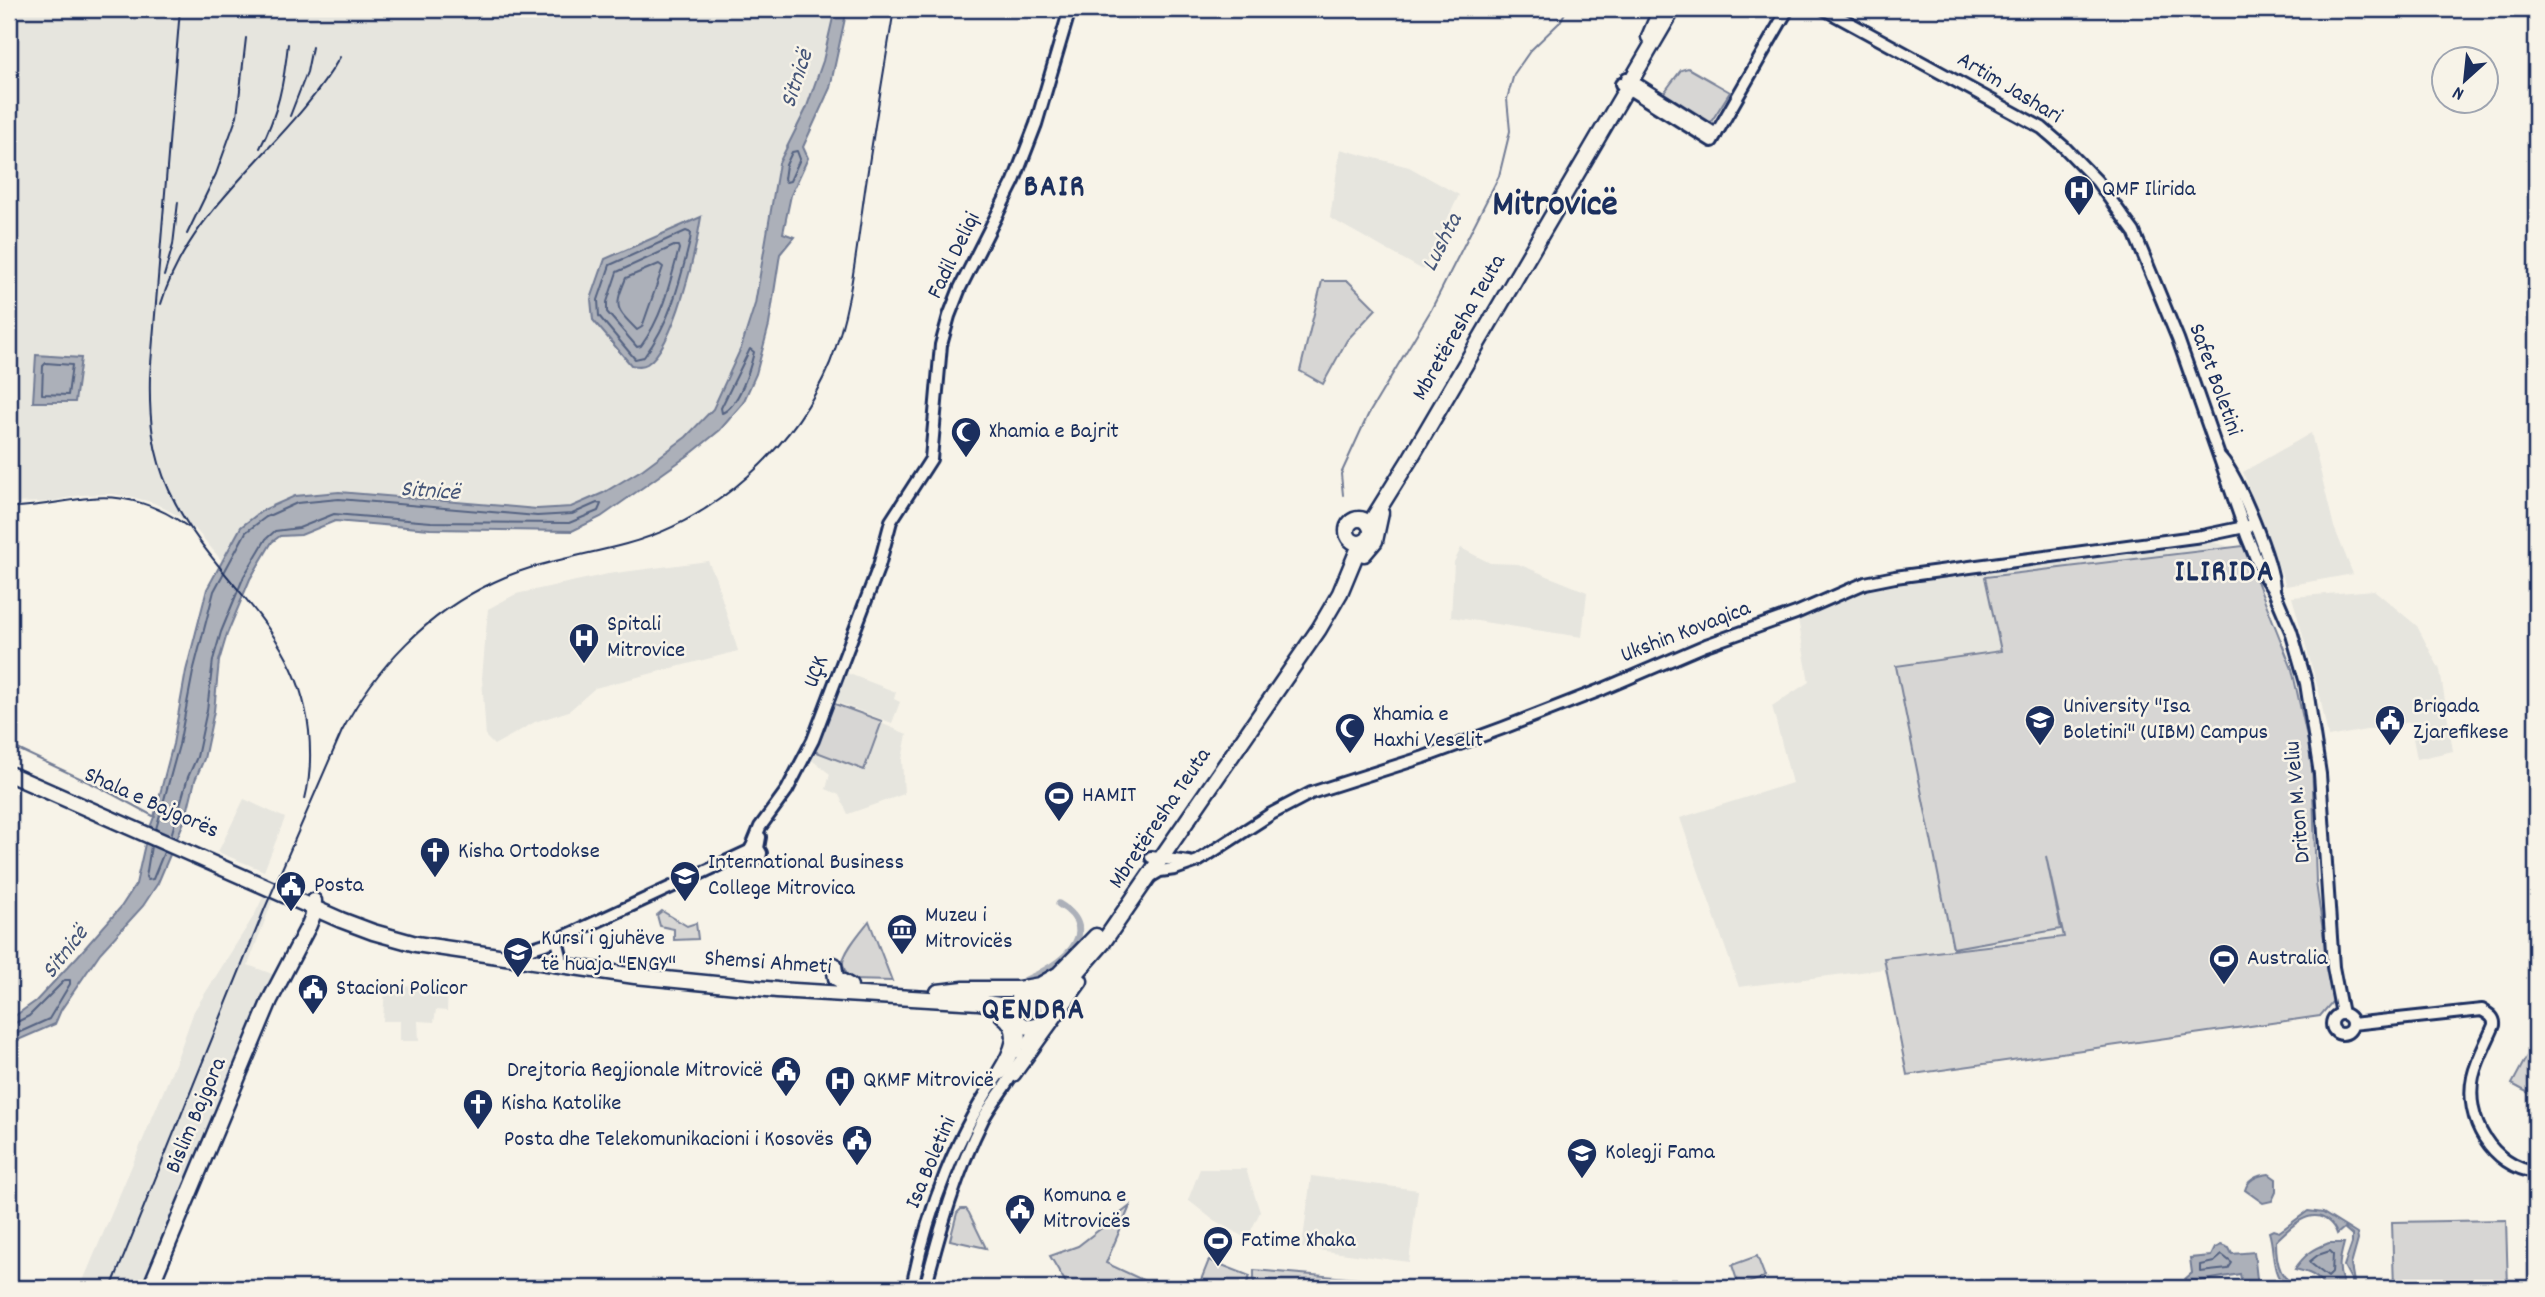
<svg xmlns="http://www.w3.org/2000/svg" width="2545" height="1297" font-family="Dekko,sans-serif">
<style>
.built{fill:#e6e5de}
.green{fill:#d7d6d4;stroke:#798299;stroke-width:2}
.water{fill:#acb0b9;stroke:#727c95;stroke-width:2}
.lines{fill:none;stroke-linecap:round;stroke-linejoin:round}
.shore{stroke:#556382;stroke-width:2}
.stream{stroke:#727c95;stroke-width:2}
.canal{stroke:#acb0b9;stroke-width:7}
.minor-casing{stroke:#1b2f5e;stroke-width:16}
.major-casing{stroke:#1b2f5e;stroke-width:19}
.minor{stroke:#f7f3e8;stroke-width:10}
.major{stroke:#f7f3e8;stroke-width:14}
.rail{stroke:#1b2f5e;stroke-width:2}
.labels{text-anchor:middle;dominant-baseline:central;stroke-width:5;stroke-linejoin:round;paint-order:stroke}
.street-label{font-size:23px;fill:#1b2f5e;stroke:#f7f3e8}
.poi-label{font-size:23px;fill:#1b2f5e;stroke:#f7f3e8;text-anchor:start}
.water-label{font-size:24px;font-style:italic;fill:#465679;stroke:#f7f3e8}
.district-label{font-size:30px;font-weight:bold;letter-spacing:2px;fill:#1b2f5e;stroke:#f7f3e8}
.town-label{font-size:37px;font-weight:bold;fill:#1b2f5e;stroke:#f7f3e8}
</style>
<rect width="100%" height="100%" fill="#f7f3e8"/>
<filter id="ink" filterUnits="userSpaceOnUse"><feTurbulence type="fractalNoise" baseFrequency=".0143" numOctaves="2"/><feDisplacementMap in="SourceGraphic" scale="14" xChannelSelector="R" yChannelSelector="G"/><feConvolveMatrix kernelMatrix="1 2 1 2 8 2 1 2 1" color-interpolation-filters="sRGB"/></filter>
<g filter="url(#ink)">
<g class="built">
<polygon points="9,9 835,9 823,61 770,211 755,304 741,348 713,409 686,437 643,469 603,493 571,507 537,509 339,492 241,527 222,561 197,531 177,515 154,503 132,497 112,494 81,495 48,502 9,503"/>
<polygon points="1340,149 1409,167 1459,195 1423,270 1330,218"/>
<polygon points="2311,433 2334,527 2353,574 2286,586 2243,472"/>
<polygon points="2176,542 2211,542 2236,548 2233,926 1739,987 1680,818 1792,783 1772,706 1809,682 1798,619 1865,585"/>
<polygon points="1461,548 1490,563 1518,564 1587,592 1582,637 1451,617 1454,562"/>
<polygon points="708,561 716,579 738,651 595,688 569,711 535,722 494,745 486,737 482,678 488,609 516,594 608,574"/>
<polygon points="2374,590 2417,626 2440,670 2453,751 2417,759 2410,722 2328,737 2320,696 2292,597"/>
<polygon points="844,672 896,692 894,699 900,702 892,723 833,701"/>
<polygon points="830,702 907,734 902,760 904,794 848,814 839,795 826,789 830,774 809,758"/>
<polygon points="244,799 285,818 264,871 218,852"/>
<polygon points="264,895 273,899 248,965 275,975 147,1288 80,1288 175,1064 194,1011 255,914"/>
<polygon points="385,985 448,989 447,1011 436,1010 434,1022 418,1021 419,1041 400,1041 400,1021 383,1021"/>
<polygon points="1200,1169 1246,1169 1260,1212 1247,1239 1212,1219 1188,1200"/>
<polygon points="1311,1176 1418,1190 1409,1262 1302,1248"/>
</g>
<g class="green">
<polygon points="1688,68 1730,92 1709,125 1663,94 1681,70"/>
<polygon points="1322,281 1348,281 1376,309 1347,340 1323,384 1300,371"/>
<polygon points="2243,546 2292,669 2312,759 2316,883 2333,1001 2320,1016 1907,1075 1884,958 2064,937 2046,856 2061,929 1953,948 1896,666 2001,651 1985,577"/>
<polygon points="832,703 882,721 864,770 814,751"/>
<polygon points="662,911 687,926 696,923 698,939 674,940 674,929 660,926 657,915"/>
<path d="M869,921L892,981L850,980C848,976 844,970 843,965C841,954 862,930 869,921Z"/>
<circle cx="1031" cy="1010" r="11"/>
<polygon points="2536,1039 2536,1097 2512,1084"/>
<polygon points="1130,1206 1106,1263 1149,1283 1168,1288 1069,1288 1050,1256 1078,1246"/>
<polygon points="961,1209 966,1209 969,1213 986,1248 950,1240 957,1213"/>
<polygon points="2506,1220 2508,1288 2394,1288 2392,1222"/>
<polygon points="1757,1256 1765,1277 1739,1286 1732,1265"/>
<polygon points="1209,1260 1250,1276 1245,1288 1222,1288 1201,1280"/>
<polygon points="1254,1270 1467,1288 1254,1288"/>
</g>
<g class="water">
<polygon points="835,9 847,9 830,88 803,147 808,158 791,195 783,233 794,237 780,254 769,325 756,374 743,403 720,430 693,452 601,517 572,531 430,529 335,521 301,535 280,536 272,542 250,579 227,634 219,661 214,711 204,759 195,780 186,817 158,883 143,906 100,953 61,1010 55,1024 9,1044 9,1020 36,1001 77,957 121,907 136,884 147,835 154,817 173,744 186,671 207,589 241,527 263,510 295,496 339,492 537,509 571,507 603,493 643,469 686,437 713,409 741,348 755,304 779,163 806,109 823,61"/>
<path d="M701,217C696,250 675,346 647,364C642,367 637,366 631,365L593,320L591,299L605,259Z"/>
<polygon points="36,355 81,358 75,402 33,402"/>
<path d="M2269,1174L2276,1179V1192L2272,1201L2263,1203L2245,1190C2248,1179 2259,1175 2269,1174Z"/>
<path d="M2308,1211L2323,1213L2357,1234L2358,1240L2351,1265L2355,1288H2351L2352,1281L2344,1266L2352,1243V1235L2344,1228L2337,1234C2335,1228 2333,1225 2328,1221C2310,1206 2289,1228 2276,1241C2276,1265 2280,1282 2304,1288C2266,1288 2277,1256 2269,1232L2273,1230L2279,1232Z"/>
<path d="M2329,1243H2344C2340,1258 2337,1268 2343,1283L2331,1288H2324C2319,1275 2308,1272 2295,1269C2304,1255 2313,1249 2329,1243Z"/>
<polygon points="2221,1245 2229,1248 2232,1254 2254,1252 2258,1288 2243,1288 2240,1274 2201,1281 2197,1288 2188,1288 2185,1286 2185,1279 2192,1273 2190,1258 2211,1256 2215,1248"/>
</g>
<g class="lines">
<g class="shore">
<polygon points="797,151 800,159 790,181 786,182 784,179 786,165 792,152"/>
<path d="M686,231L691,233L690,241C680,282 670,323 644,357L635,359L599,316L598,300L610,265Z"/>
<path d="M674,246H678L679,249C670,283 662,318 641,346L637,347L607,312V302L617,272Z"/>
<path d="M659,264L663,267L642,327L637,330C615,308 614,307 626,278Z"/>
<path d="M750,349L754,352C750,369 739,406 722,413L721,408Z"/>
<polygon points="46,363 72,365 68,395 42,394 43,366"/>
<polyline points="156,829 179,745 193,672 214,591 246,532 266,517 297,503 339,499 537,516 572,514 597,503 601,504 598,511 569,523 431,522 334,514 299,528 275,531 266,539 244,576 221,632 213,660 207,710 197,757 188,777 171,836"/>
<polyline points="151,846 146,877 148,880 153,879 164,852"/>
<polyline points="9,1026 29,1016 65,980 70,980 70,984 49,1019 9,1037"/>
<polygon points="2330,1251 2333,1254 2332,1273 2328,1277 2309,1262 2318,1255"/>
<polygon points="2222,1255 2232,1263 2228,1269 2200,1272 2200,1265 2214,1262"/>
</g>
<g class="stream">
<polyline points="1343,495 1341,474 1368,415 1431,310 1499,176 1510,131 1507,99 1514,74 1530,51 1560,22 1567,9"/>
<polyline points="9,745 101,788 155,817"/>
</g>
<path class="canal" d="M1026,980C1057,967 1107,933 1059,904"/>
<g class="minor-casing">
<g id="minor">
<polyline points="1824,9 2042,128 2064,147 2097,181 2134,232 2178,339 2247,536 2262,573 2274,591 2291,631 2306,683 2320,774 2333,967 2342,1014"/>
<polyline points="1627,78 1716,134"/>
<polyline points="1621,84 1712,141 1788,9"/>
<path d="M2221,458C2239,478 2272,561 2274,588"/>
<polyline points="751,848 749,853 754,860 760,858 761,853 758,848 760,837"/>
<polyline points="751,849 760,827 787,790 813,740 879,566 891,521 931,459 941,345 949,316 960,288 1014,181 1036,124 1070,9"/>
<polyline points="1151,857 1189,862"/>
<polyline points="1150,877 1160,871 1175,869 1198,861 1271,814 1311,793 1424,757 1503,728 1603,689 1706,645 1796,613 1865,583 1895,577 2202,536 2254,525"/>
<polyline points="557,940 561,956 561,965"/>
<polyline points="523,951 557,940 749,851"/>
<circle cx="2342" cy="1024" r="10"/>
<path d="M2352,1024L2482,1010C2488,1014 2495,1017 2494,1025C2487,1042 2477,1059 2473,1077C2464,1118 2492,1167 2536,1172"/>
<polyline points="1027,1045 1037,1027"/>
<polyline points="1016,1052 1021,1041 1020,1024"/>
<path d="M912,1288C927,1211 957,1131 1004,1067"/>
<path d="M925,1288C940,1230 956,1173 983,1119C992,1102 1006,1087 1015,1069"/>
</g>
</g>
<g class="major-casing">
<g id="major">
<polyline points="1649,37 1661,9"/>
<circle cx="1359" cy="531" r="12"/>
<polyline points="1369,525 1410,459 1673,9"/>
<polyline points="1364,554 1375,541 1381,513"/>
<polyline points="9,774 341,920 373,932 416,944 635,976 777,990 979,1002 1000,1005 1015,1017"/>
<polyline points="834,965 836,978 850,986"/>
<polyline points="938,992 964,989 1018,989 1040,985 1059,974 1096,936"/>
<circle cx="1031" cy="1010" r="17"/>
<polyline points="1038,994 1050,990 1061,982"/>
<polyline points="1048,1006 1102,944 1319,629 1340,593 1357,552 1365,542"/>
<path d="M1000,1072C1011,1054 1024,1030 1002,1015"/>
<polyline points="1013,1074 1080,981"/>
<polyline points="150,1288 270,1000 309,925 313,915 314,901"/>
</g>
</g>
<use href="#minor" class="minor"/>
<use href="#major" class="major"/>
<g class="rail">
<path d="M180,9L150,376C149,416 152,453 169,490C210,580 298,625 309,731C311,754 311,776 305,799"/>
<polyline points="290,116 307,72 312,47"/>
<path d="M260,148C278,114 284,82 288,44"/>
<polyline points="187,234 216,174 237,116 246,38"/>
<polyline points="164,276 173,245 178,202"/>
<path d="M161,304C191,203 290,145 340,57"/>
<path d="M9,507C37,508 63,500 90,498C125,494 160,506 188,527"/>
<path d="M111,1288L265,908L342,731C376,667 427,613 494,582C536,562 582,556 626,544C715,520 795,447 830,363C851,311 856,252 864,197C873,134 884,71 894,9"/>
</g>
</g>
</g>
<defs>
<g id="hospital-pin" transform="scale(1.575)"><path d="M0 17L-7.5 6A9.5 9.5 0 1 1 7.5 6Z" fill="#1b2f5e" stroke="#f7f3e8"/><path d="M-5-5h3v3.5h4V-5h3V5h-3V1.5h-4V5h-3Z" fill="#fff"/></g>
<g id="mosque-pin" transform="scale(1.575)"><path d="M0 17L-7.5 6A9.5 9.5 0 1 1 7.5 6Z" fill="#1b2f5e" stroke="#f7f3e8"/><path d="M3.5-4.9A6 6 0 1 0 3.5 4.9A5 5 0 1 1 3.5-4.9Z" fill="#fff"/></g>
<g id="university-pin" transform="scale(1.575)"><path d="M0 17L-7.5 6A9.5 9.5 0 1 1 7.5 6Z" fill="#1b2f5e" stroke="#f7f3e8"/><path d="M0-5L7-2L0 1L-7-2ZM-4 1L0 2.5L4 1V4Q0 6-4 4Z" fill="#fff"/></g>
<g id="civic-pin" transform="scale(1.575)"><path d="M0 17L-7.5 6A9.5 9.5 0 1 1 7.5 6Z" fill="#1b2f5e" stroke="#f7f3e8"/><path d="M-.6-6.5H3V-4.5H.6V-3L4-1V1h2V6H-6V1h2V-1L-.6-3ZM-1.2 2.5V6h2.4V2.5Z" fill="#fff"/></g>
<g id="stadium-pin" transform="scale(1.575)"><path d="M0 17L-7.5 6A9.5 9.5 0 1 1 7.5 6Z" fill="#1b2f5e" stroke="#f7f3e8"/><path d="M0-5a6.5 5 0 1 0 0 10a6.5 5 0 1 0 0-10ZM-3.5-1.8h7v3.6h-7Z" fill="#fff"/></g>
<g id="church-pin" transform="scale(1.575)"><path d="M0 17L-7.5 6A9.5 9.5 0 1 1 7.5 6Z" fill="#1b2f5e" stroke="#f7f3e8"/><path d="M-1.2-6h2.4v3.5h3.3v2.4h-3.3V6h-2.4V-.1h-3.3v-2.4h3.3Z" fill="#fff"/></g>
<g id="museum-pin" transform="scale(1.575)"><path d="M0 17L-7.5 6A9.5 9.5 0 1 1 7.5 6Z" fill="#1b2f5e" stroke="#f7f3e8"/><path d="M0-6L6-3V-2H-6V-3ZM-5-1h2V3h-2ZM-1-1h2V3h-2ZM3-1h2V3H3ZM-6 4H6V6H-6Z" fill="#fff"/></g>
</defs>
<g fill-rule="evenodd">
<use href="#hospital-pin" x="2079" y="190"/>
<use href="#mosque-pin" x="966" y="432"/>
<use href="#hospital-pin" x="584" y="638"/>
<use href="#university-pin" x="2040" y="720"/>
<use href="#civic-pin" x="2390" y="720"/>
<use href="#mosque-pin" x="1350" y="728"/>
<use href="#stadium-pin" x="1059" y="796"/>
<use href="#church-pin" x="435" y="852"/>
<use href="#university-pin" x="685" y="876"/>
<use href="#civic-pin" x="291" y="886"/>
<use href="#museum-pin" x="902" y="929"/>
<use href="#university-pin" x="518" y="952"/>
<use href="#stadium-pin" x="2224" y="959"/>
<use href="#civic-pin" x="313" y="989"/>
<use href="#civic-pin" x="786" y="1071"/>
<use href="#hospital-pin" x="840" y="1081"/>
<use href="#church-pin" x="478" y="1104"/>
<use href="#civic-pin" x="857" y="1140"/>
<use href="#university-pin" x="1582" y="1153"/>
<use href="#civic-pin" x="1020" y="1209"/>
<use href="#stadium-pin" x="1218" y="1241"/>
</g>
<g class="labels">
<g class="street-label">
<text transform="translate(2009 89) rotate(31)">Artim Jashari</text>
<text transform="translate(955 256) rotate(-64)">Fadil Deliqi</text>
<text transform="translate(1460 328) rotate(-60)">Mbretëresha Teuta</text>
<text transform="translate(2214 380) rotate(70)">Safet Boletini</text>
<text transform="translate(1686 633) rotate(-21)">Ukshin Kovaqica</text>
<text transform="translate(817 672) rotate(-69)">UÇK</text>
<text transform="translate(2299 802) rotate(-95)">Driton M. Veliu</text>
<text transform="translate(151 804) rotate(24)">Shala e Bajgorës</text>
<text transform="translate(1161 819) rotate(-56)">Mbretëresha Teuta</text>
<text transform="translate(768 964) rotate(4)">Shemsi Ahmeti</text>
<text transform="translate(197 1116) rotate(-67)">Bislim Bajgora</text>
<text transform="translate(932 1163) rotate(-67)">Isa Boletini</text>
</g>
<g class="poi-label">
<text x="2102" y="190">QMF Ilirida</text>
<text x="989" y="432">Xhamia e Bajrit</text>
<text x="607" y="625">Spitali<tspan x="607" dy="26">Mitrovice</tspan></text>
<text x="2063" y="707">University "Isa<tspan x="2063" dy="26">Boletini" (UIBM) Campus</tspan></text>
<text x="2413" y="707">Brigada<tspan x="2413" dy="26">Zjarefikese</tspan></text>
<text x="1373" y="715">Xhamia e<tspan x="1373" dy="26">Haxhi Veselit</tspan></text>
<text x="1082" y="796">HAMIT</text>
<text x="458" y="852">Kisha Ortodokse</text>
<text x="708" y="863">International Business<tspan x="708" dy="26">College Mitrovica</tspan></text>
<text x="314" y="886">Posta</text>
<text x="925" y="916">Muzeu i<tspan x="925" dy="26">Mitrovicës</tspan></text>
<text x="541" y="939">Kursi i gjuhëve<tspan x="541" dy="26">të huaja "ENGY"</tspan></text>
<text x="2247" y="959">Australia</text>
<text x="336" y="989">Stacioni Policor</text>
<text x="763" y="1071" text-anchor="end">Drejtoria Regjionale Mitrovicë</text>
<text x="863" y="1081">QKMF Mitrovicë</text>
<text x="501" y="1104">Kisha Katolike</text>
<text x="834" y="1140" text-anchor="end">Posta dhe Telekomunikacioni i Kosovës</text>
<text x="1605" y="1153">Kolegji Fama</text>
<text x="1043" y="1196">Komuna e<tspan x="1043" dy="26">Mitrovicës</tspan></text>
<text x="1241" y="1241">Fatime Xhaka</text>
</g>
<g class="water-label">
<text transform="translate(798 79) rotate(-72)">Sitnicë</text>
<text transform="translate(1443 243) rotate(-63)">Lushta</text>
<text transform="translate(430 492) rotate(4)">Sitnicë</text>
<text transform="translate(66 953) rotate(-52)">Sitnicë</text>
</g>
<g class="district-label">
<text x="1055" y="189">BAIR</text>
<text x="2225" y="574">ILIRIDA</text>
<text x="1034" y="1012">QENDRA</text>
</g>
<g class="town-label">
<text x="1555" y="206">Mitrovicë</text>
</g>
</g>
<rect width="2545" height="1297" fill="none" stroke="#f7f3e8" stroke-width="35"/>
<rect x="18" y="18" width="2510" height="1262" fill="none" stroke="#1b2f5e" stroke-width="2.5" filter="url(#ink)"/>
<g transform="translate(2465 80) rotate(207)"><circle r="33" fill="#f7f3e8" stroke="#9fa5b1" stroke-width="2"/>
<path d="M0-5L12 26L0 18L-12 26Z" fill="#1b2f5e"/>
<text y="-10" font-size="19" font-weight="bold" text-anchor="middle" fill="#1b2f5e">N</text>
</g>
</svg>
